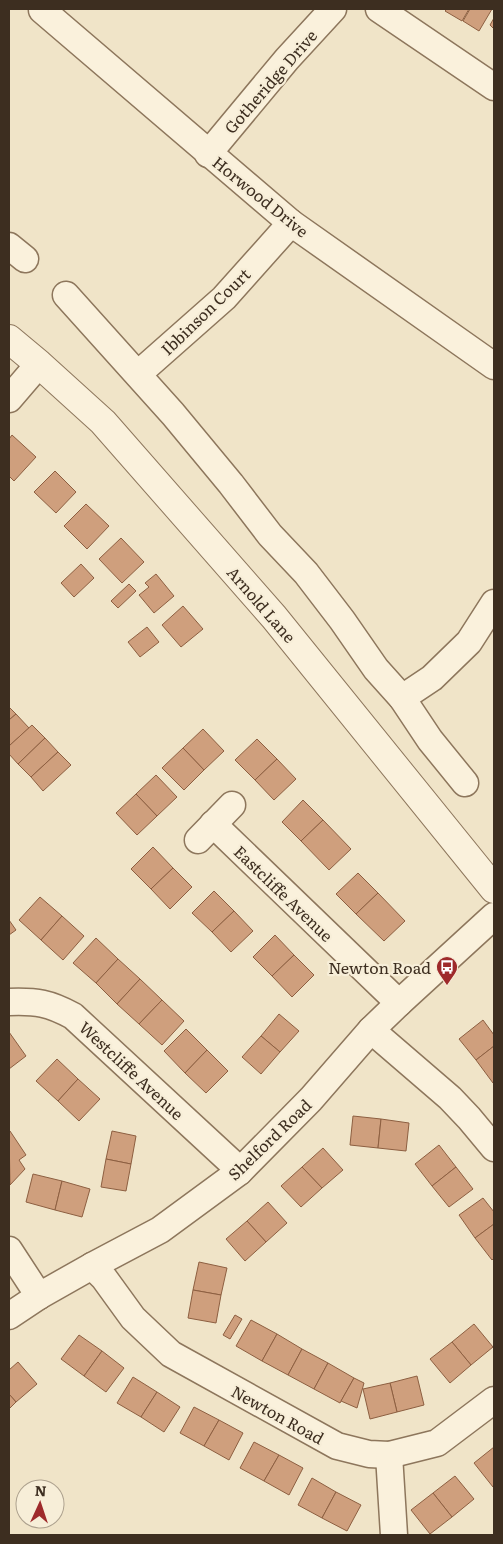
<svg xmlns="http://www.w3.org/2000/svg" width="503" height="1544" font-family="Literata,serif">
<style>
.building{fill:#cf9f7d;stroke:#8d5f41}
.lines{fill:none;stroke-linecap:round;stroke-linejoin:round}
.minor-casing{stroke:#8d765c;stroke-width:29}
.tertiary-casing{stroke:#8d765c;stroke-width:30}
.minor{stroke:#faf1dc;stroke-width:26}
.tertiary{stroke:#faf1dc;stroke-width:28}
.labels{text-anchor:middle;dominant-baseline:central;stroke-width:4.5;stroke-linejoin:round;paint-order:stroke}
.street-label{font-size:16px;fill:#3d2e20;stroke:#f7eed8}
.poi-label{font-size:16px;fill:#3d2e20;stroke:#f7eed8;text-anchor:end}
</style>
<rect width="100%" height="100%" fill="#f0e4c8"/>
<g class="building">
<polygon points="447,9 469,9 462,21 445,11"/>
<polygon points="470,9 492,9 479,31 463,21"/>
<polygon points="494,18 494,29 490,25"/>
<polygon points="12,435 36,457 14,481 9,476 9,439"/>
<polygon points="55,471 76,492 56,513 34,492"/>
<polygon points="86,504 109,526 87,549 64,526"/>
<polygon points="121,538 144,562 122,583 99,559"/>
<polygon points="81,564 94,578 74,597 61,583"/>
<polygon points="156,574 174,596 154,613 139,595 149,587 145,583"/>
<polygon points="129,584 136,591 118,608 111,601"/>
<polygon points="183,606 203,629 181,647 162,625"/>
<polygon points="147,627 159,642 140,657 128,642"/>
<polygon points="9,707 16,714 9,720"/>
<polygon points="16,714 29,728 9,746 9,720"/>
<polygon points="32,725 45,738 18,764 9,754 9,746"/>
<polygon points="203,729 224,751 204,770 183,748"/>
<polygon points="45,738 58,752 31,777 18,764"/>
<polygon points="257,739 277,759 255,780 235,760"/>
<polygon points="183,748 204,770 184,790 162,768"/>
<polygon points="58,752 71,765 43,791 31,777"/>
<polygon points="277,759 296,779 274,800 255,780"/>
<polygon points="156,775 177,797 157,816 136,794"/>
<polygon points="136,794 157,816 137,835 116,813"/>
<polygon points="303,800 323,820 301,841 282,822"/>
<polygon points="323,820 351,849 329,870 301,841"/>
<polygon points="153,847 173,868 151,889 131,869"/>
<polygon points="173,868 192,887 170,909 151,889"/>
<polygon points="358,873 378,893 356,914 336,894"/>
<polygon points="214,891 234,911 212,932 192,913"/>
<polygon points="378,893 405,921 384,941 356,914"/>
<polygon points="40,897 62,916 41,940 19,920"/>
<polygon points="234,911 253,931 231,952 212,932"/>
<polygon points="62,916 84,936 63,960 41,940"/>
<polygon points="9,920 16,930 9,935"/>
<polygon points="275,935 294,955 272,976 253,957"/>
<polygon points="96,938 118,959 96,983 73,963"/>
<polygon points="294,955 314,975 292,997 272,976"/>
<polygon points="118,959 140,979 117,1004 96,983"/>
<polygon points="140,979 162,1000 139,1024 117,1004"/>
<polygon points="162,1000 184,1021 162,1045 139,1024"/>
<polygon points="279,1014 299,1031 280,1052 261,1036"/>
<polygon points="483,1020 494,1035 494,1046 476,1060 459,1039"/>
<polygon points="186,1029 207,1050 185,1073 164,1051"/>
<polygon points="9,1032 26,1056 9,1069"/>
<polygon points="261,1036 280,1052 261,1074 242,1057"/>
<polygon points="494,1046 494,1082 493,1083 476,1060"/>
<polygon points="207,1050 228,1071 206,1093 185,1073"/>
<polygon points="57,1059 78,1079 58,1101 36,1081"/>
<polygon points="78,1079 100,1099 79,1121 58,1101"/>
<polygon points="353,1116 381,1119 378,1148 350,1145"/>
<polygon points="381,1119 409,1123 406,1151 378,1148"/>
<polygon points="10,1131 26,1155 19,1160 25,1169 10,1185 9,1132"/>
<polygon points="112,1131 136,1136 131,1164 106,1159"/>
<polygon points="439,1145 456,1167 432,1186 415,1164"/>
<polygon points="323,1148 343,1170 322,1188 302,1167"/>
<polygon points="106,1159 131,1164 126,1191 101,1187"/>
<polygon points="302,1167 322,1188 301,1207 281,1186"/>
<polygon points="456,1167 473,1189 449,1207 432,1186"/>
<polygon points="33,1174 62,1181 55,1210 26,1202"/>
<polygon points="62,1181 90,1189 82,1217 55,1210"/>
<polygon points="483,1198 494,1212 494,1224 475,1238 459,1215"/>
<polygon points="268,1202 287,1223 266,1242 247,1221"/>
<polygon points="247,1221 266,1242 245,1261 226,1239"/>
<polygon points="494,1224 494,1258 492,1260 475,1238"/>
<polygon points="199,1262 227,1268 221,1295 193,1290"/>
<polygon points="193,1290 221,1295 216,1323 188,1318"/>
<polygon points="235,1315 242,1319 230,1339 223,1335"/>
<polygon points="251,1320 277,1334 262,1361 236,1346"/>
<polygon points="474,1324 493,1347 471,1365 452,1342"/>
<polygon points="277,1334 302,1349 288,1375 262,1361"/>
<polygon points="79,1335 102,1351 84,1376 61,1359"/>
<polygon points="452,1342 471,1365 450,1383 430,1359"/>
<polygon points="302,1349 328,1363 314,1389 288,1375"/>
<polygon points="102,1351 124,1368 106,1392 84,1376"/>
<polygon points="18,1362 37,1384 16,1402 9,1394 9,1370"/>
<polygon points="328,1363 354,1378 340,1403 314,1389"/>
<polygon points="417,1376 424,1405 397,1412 390,1383"/>
<polygon points="133,1377 157,1392 141,1417 117,1403"/>
<polygon points="354,1378 364,1383 357,1408 341,1401"/>
<polygon points="390,1383 397,1412 370,1419 363,1389"/>
<polygon points="157,1392 180,1407 164,1432 141,1417"/>
<polygon points="9,1394 16,1402 9,1409"/>
<polygon points="194,1407 219,1420 204,1446 180,1433"/>
<polygon points="219,1420 243,1433 229,1460 204,1446"/>
<polygon points="254,1442 279,1455 264,1481 240,1468"/>
<polygon points="494,1447 494,1486 493,1487 474,1463"/>
<polygon points="279,1455 303,1468 289,1495 264,1481"/>
<polygon points="455,1476 474,1499 452,1517 433,1493"/>
<polygon points="312,1478 336,1492 322,1518 298,1505"/>
<polygon points="336,1492 361,1505 347,1531 322,1518"/>
<polygon points="433,1493 452,1517 430,1534 411,1510"/>
</g>
<g class="lines">
<g class="minor-casing">
<g id="minor">
<polyline points="42,9 42,10 291,223 494,366"/>
<polyline points="379,9 494,87"/>
<polyline points="208,154 287,59 333,9"/>
<polyline points="9,246 25,259"/>
<polyline points="66,295 173,414 231,484 270,535 306,573 342,620 376,669 402,698 430,740 465,783"/>
<polyline points="138,374 224,298 291,223"/>
<polyline points="9,399 39,364"/>
<polyline points="402,698 432,678 469,642 494,603"/>
<polyline points="213,824 399,1003"/>
<polyline points="198,840 232,805"/>
<path d="M9,1002C37,1001 49,1003 73,1016L231,1162L239,1172"/>
<polyline points="371,1030 450,1098 469,1118 494,1148"/>
<polyline points="9,1250 39,1296"/>
<polyline points="92,1266 104,1278 133,1318 171,1354 337,1446 369,1454 389,1455 437,1443 494,1400"/>
<polyline points="9,1316 39,1296 92,1266 160,1230 239,1172 311,1099 371,1030 399,1003 494,916"/>
<polyline points="389,1455 394,1535"/>
</g>
</g>
<g class="tertiary-casing">
<polyline id="tertiary" points="9,339 39,364 103,422 274,617 494,889"/>
</g>
<use href="#minor" class="minor"/>
<use href="#tertiary" class="tertiary"/>
</g>
<defs>
<g id="bus-pin" transform="scale(1.125)"><path d="M0 17L-7.5 6A9.5 9.5 0 1 1 7.5 6Z" fill="#9e2a2b" stroke="#f7eed8"/><path d="M-5-6H5V4H4V6H2V4H-2V6H-4V4H-5ZM-3.5-4V0h7V-4ZM-3.5 1.2v1.5H-2V1.2ZM2 1.2v1.5H3.5V1.2Z" fill="#fff"/></g>
</defs>
<g fill-rule="evenodd">
<use href="#bus-pin" x="447" y="967"/>
</g>
<g class="labels">
<g class="street-label">
<text transform="translate(270 81) rotate(-49)">Gotheridge Drive</text>
<text transform="translate(261 196) rotate(39)">Horwood Drive</text>
<text transform="translate(205 311) rotate(-44)">Ibbinson Court</text>
<text transform="translate(262 604) rotate(49)">Arnold Lane</text>
<text transform="translate(284 893) rotate(44)">Eastcliffe Avenue</text>
<text transform="translate(132 1070) rotate(43)">Westcliffe Avenue</text>
<text transform="translate(269 1139) rotate(-44)">Shelford Road</text>
<text transform="translate(278 1414) rotate(29)">Newton Road</text>
</g>
<g class="poi-label">
<text x="431" y="967">Newton Road</text>
</g>
</g>
<rect width="503" height="1544" fill="none" stroke="#3d2e20" stroke-width="20"/>
<g transform="translate(40 1504) rotate(3)"><circle r="24" fill="#f7eed8" stroke="#ada18e"/>
<path d="M0-4L9 19L0 12L-9 19Z" fill="#9e2a2b"/>
<text y="-8" font-size="14" font-weight="bold" text-anchor="middle" fill="#3d2e20">N</text>
</g>
</svg>
